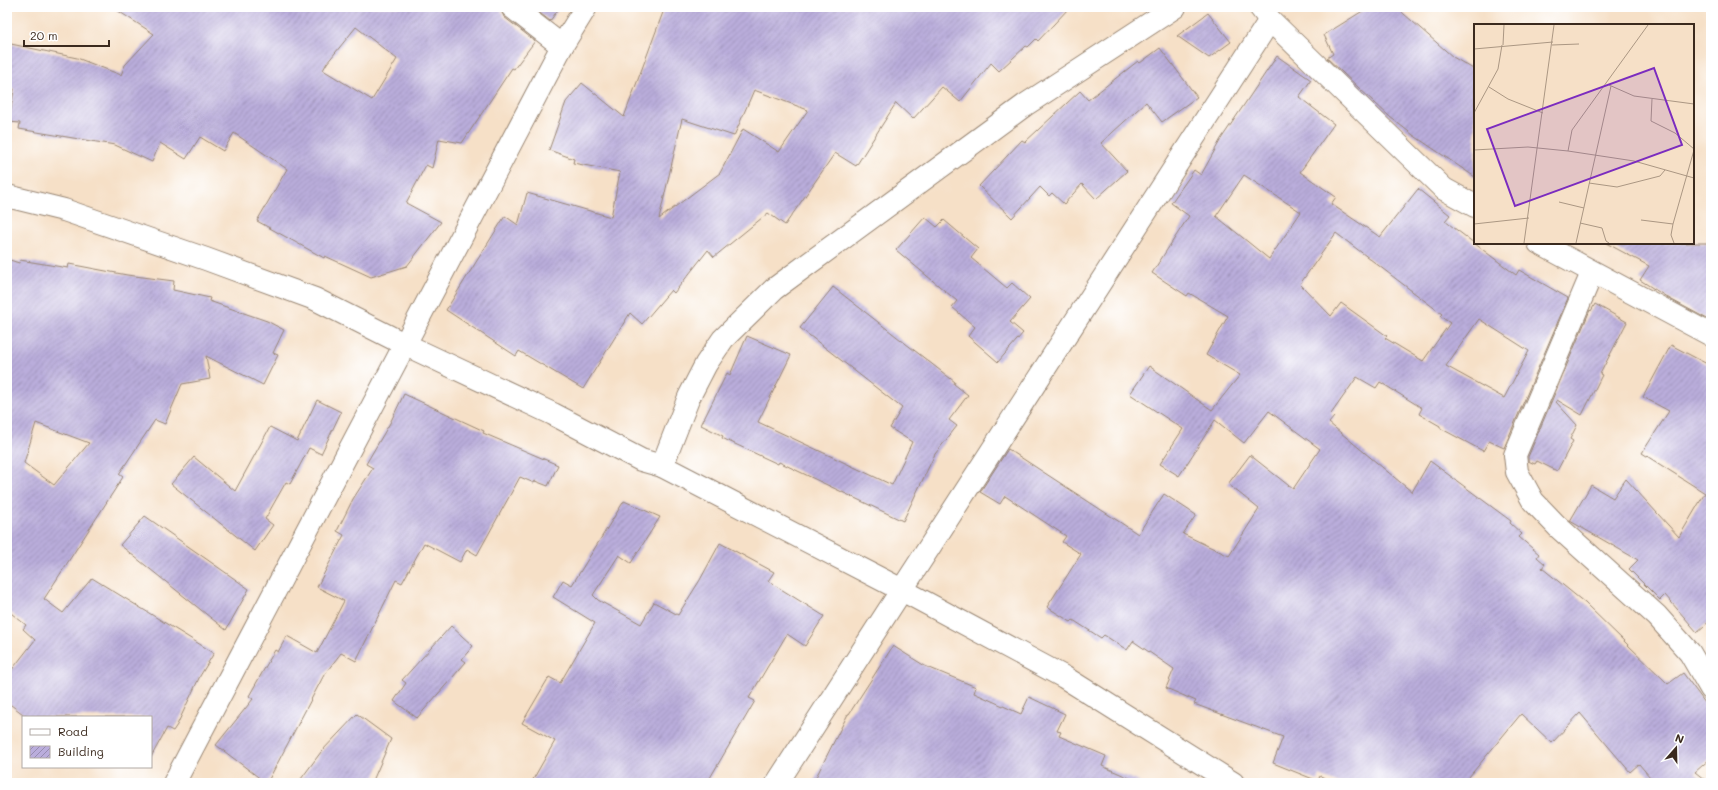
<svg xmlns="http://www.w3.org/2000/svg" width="1718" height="790" font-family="Mali,sans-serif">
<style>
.building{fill:url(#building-hatch);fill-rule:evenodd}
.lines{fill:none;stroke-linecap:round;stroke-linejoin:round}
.minor-casing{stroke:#988572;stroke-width:24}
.tertiary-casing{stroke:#988572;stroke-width:24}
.minor{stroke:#fff;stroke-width:22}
.tertiary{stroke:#fff;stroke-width:22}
.inset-road{fill:none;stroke:#ab9783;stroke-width:1}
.view{fill:#7b2cbf;fill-opacity:0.15;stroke:#7b2cbf;stroke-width:2}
.inset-edge{fill:none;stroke:#3b2a1e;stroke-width:2}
</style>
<defs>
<pattern id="building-hatch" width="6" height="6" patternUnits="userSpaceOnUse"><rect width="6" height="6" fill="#baaddc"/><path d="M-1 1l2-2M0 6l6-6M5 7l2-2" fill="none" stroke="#988db2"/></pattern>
</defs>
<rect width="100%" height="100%" fill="#fff"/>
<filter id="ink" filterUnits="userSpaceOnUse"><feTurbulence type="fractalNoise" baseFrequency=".025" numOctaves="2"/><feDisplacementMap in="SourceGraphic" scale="8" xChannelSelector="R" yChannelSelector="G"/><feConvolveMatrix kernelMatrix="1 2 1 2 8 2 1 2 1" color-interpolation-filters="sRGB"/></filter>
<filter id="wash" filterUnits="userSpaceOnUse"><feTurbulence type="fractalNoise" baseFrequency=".012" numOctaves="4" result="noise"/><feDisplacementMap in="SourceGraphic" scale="16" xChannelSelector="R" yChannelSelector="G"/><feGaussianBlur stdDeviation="0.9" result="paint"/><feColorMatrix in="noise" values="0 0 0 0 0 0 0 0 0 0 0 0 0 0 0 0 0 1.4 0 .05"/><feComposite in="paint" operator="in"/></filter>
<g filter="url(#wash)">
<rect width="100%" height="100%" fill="#f6e0c7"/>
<g id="blocks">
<g class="building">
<path d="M112,7H500L504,17L535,41L514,69L512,68L462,143L439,139L432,168L426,165L406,203L441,222L407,266L371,277L325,256L324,258L257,221L287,169L234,133L223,151L200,137L186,159L160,143L152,162L115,145L19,129L20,123L9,122L14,89L7,88V61L11,44L77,58L121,75L125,65L154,34ZM356,27L397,59L372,100L323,70L327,63Z"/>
<polygon points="532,7 560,7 550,21"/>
<path d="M665,7H1070L1038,41L1036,39L1028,47L1026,46L999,71L991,63L960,102L942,87L913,119L896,103L856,166L835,153L785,225L768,213L714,257L708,250L674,293L671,290L642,324L630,313L583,389L519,351L516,356L446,310L505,216L518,225L527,193L611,217L620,172L573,163L574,159L549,150L566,102L582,83L624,117ZM754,90L808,110L779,152L743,129L720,173L659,219L682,119L734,136Z"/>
<polygon points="1369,7 1396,7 1453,57 1475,70 1475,177 1413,135 1390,117 1327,58 1333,54 1324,35"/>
<polygon points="1208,13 1231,42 1209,58 1177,36"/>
<polygon points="1160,48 1197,97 1162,122 1146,102 1101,143 1127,171 1096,199 1082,184 1064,204 1052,193 1049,196 1040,187 1012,218 979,186 1022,140 1025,142 1080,91 1088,100 1138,61 1140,63"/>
<path d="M1277,56L1311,80L1299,97L1334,124L1300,172L1336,197L1331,204L1380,237L1418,189L1450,215L1445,221L1516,275L1519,270L1568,298L1504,448L1489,441L1483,451L1440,428V426L1419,414L1422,408L1380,382L1376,388L1357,377L1331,414L1334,417L1329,423L1412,492L1430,461L1511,521L1510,523L1522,534L1519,537L1539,554L1537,557L1545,564L1542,568L1585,603L1668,684L1683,673L1711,711V758L1695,772L1709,783H1655L1639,764L1630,772L1580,713L1552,743L1521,714L1464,783H1337L1320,776L1318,781L1273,763L1283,737L1194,704L1196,701L1166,688L1174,669L1133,641L1127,650L1104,635L1101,638L1073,620L1071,622L1047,607L1081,554L1062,542L1066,536L1005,496L1000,504L980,492L1008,449L1138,534L1164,494L1196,515L1183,534L1229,556L1259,509L1228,484L1250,455L1293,489L1320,449L1269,411L1244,443L1215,420L1179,476L1160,464L1183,429L1130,394L1149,366L1212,410L1240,375L1206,355L1228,316L1189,293L1187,296L1152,273L1189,216L1171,203L1194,170L1201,175L1221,139ZM1244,175L1301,212L1269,259L1216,216ZM1336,233L1442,314L1440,316L1450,323L1423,361L1385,338L1387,336L1341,303L1331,316L1300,284ZM1479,319L1529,351L1504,398L1446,366Z"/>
<polygon points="925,217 937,227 944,220 978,249 971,258 1007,288 1012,283 1030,299 1010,322 1023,333 998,362 968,336 975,327 952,307 957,301 896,250"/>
<polygon points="1606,243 1711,243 1711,321 1670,299 1640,280 1649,266"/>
<path d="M7,259L19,263L20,260L68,268L69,264L127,275L174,281L173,290L210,298L209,301L267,321L284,330L273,353L278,355L263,385L206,356L210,379L182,384L165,424L155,420L119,474L123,477L44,599L63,613L92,578L214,653L200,676L177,725L173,731L167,728L151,757V717H27L7,702V676L35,640L23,629L26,625L7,610ZM36,423L89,443L54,485L24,463Z"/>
<polygon points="833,287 955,382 954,384 968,395 949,420 957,426 935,454 903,521 779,462 778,464 722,438 723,436 701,425 727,373 730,375 747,336 791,355 758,422 892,485 912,442 890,428 902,408 800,328"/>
<polygon points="1595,304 1627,322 1600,374 1602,375 1582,415 1557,400 1556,402 1577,425 1570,439 1573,441 1557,471 1537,461 1535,464 1528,461 1528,457 1590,310 1591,311"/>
<polygon points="1671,345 1711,366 1711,620 1697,632 1665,595 1660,600 1629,569 1638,560 1570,521 1591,485 1613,498 1626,479 1679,537 1705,493 1642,453 1669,411 1643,397"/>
<polygon points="404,394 484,431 483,433 558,465 548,486 535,481 534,483 520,477 477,555 467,549 460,562 424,543 402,583 396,580 356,661 341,653 324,675 267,783 266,783 216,745 253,699 249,696 275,650 278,652 287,636 317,653 344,601 317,587 344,535 337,531 353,499 373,468 366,464 390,423"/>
<polygon points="317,400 341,412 321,454 309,448 290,484 286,482 265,519 273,525 255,551 171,484 194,457 235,491 270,427 297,441"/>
<polygon points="624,501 660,517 631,563 619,555 593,595 598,600 641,624 654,602 678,615 700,580 720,543 774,572 768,581 824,616 805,646 787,634 749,698 755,701 707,783 531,783 555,741 522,723 549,677 560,683 595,623 553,597 563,580 572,585"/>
<polygon points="145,516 249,589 226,630 120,545"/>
<polygon points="451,626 473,646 462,659 466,662 417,718 394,701 406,683 402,680"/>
<polygon points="893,646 925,666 976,687 974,693 1021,714 1029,697 1065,714 1057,731 1061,732 1059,736 1106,756 1102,766 1141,783 813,783 848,714 849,714"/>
<polygon points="357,714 391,739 372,783 298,783 321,752"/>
</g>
</g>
</g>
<g filter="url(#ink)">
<use href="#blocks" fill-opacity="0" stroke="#988572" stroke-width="1"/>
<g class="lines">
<g class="minor-casing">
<g id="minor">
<polyline points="512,7 562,46"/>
<polyline points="1260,7 1270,20 1444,189 1475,206"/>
<polyline points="1539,243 1711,335"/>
<polyline points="1592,273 1515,455 1517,472 1533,501 1557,526 1657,616 1690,653 1711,689"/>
<polyline points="662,466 689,397 706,364 723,339 774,289 1025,105 1175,7"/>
<polyline points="174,783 562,46 586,7"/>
<polyline points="777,783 1270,20"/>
</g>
</g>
<g class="tertiary-casing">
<polyline id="tertiary" points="7,196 64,210 206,259 315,299 406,345 553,414 641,460 662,466 902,590 1064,677 1233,783"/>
</g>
<use href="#minor" class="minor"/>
<use href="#tertiary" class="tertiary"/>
</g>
</g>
<g transform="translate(1474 24)">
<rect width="220" height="220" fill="#f6e0c7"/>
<path class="inset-road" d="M29,21L30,1M78,21L105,20M0,25L79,18M135,61L160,72L220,80M15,63L34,75L69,89M178,75L177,97L201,109L220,125M0,89L24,45L28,21M0,126L54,123L94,127L160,137L220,154M94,127L98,106L174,1M115,159L143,163L186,152L191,146M85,178L110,184M167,196L199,200M106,199L128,204L132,217L135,219M0,200L55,194M50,219L80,1M102,219L137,62M200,219L197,211L199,200L220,126"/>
<path class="view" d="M180,44L208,121L41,182L13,105Z"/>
<rect width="220" height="220" class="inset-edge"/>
</g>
<rect width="1718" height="790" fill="none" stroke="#fff" stroke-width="24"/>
<rect x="22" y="716" width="130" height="52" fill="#ffffff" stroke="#b1aaa5"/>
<rect x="30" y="729" width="20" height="6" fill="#ffffff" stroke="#b1aaa5"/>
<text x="58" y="736" font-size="12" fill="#3b2a1e">Road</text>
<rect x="30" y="746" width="20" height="12" fill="url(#building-hatch)" stroke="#b1aaa5"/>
<text x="58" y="756" font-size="12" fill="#3b2a1e">Building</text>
<g transform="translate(1676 748) rotate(20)" stroke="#ffffff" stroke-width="3" paint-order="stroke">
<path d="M0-3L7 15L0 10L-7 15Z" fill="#3b2a1e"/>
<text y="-6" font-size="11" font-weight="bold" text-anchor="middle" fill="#3b2a1e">N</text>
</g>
<path d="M24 40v6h85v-6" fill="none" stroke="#3b2a1e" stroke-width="2"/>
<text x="30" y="40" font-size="12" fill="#3b2a1e" stroke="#ffffff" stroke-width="3" paint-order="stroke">20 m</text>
</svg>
